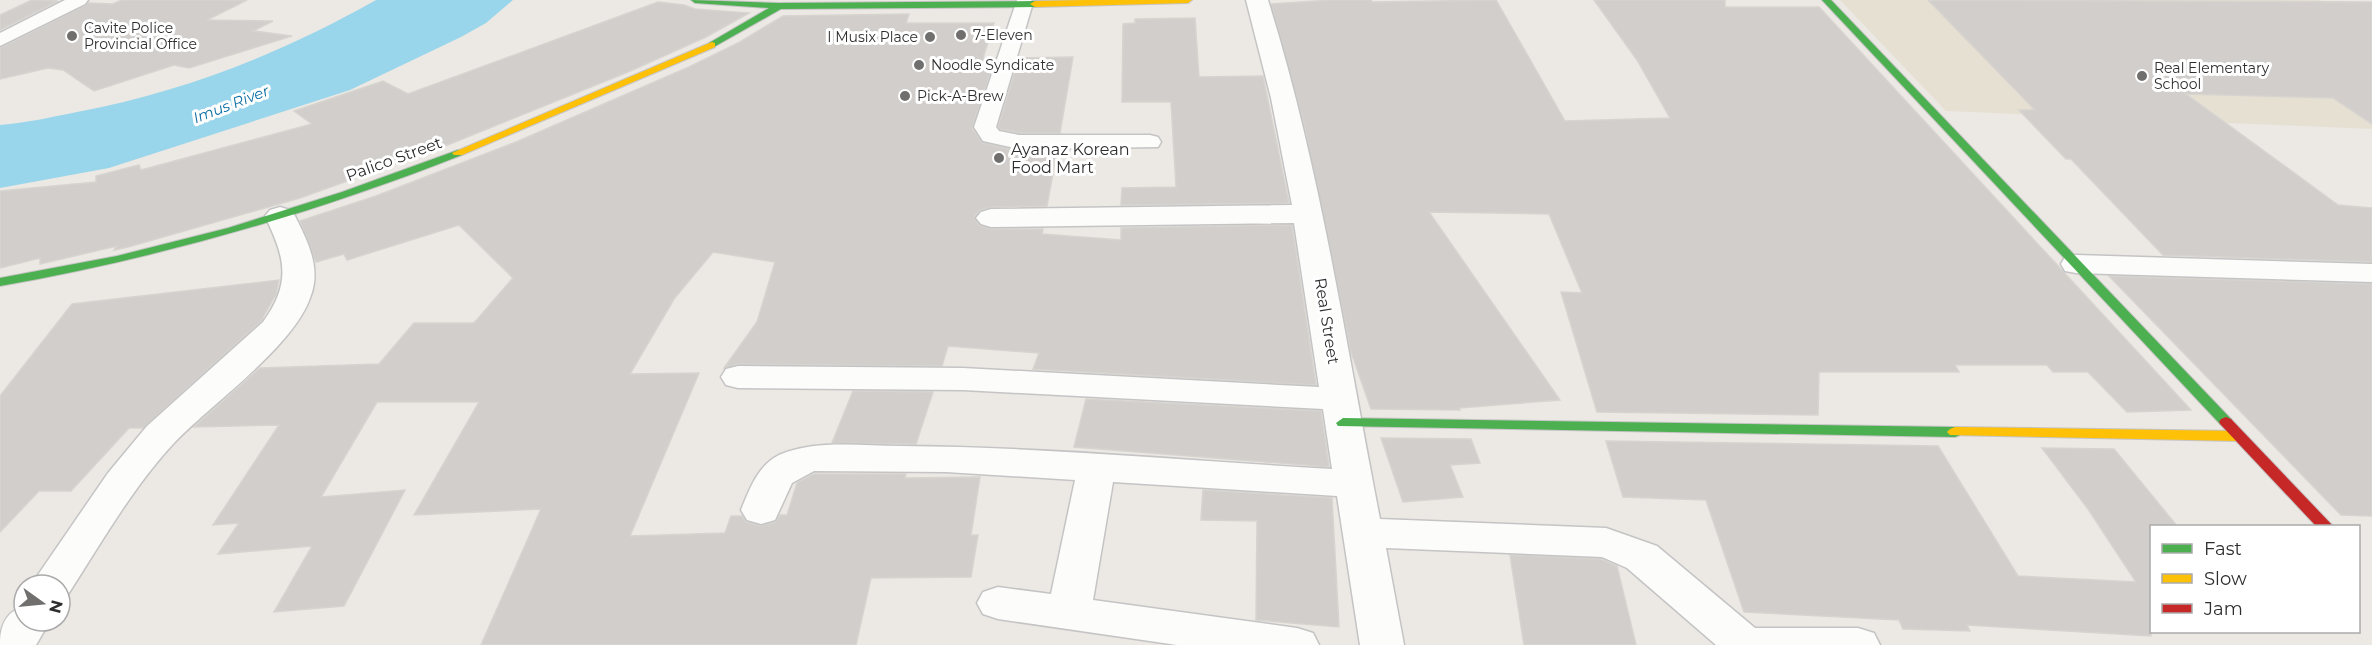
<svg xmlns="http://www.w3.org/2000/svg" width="2372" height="645" font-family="Montserrat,sans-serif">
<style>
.education{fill:#e6e0d3}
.water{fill:#99d6ec}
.building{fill:#d1cecb;stroke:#d7d4d0;stroke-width:1.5}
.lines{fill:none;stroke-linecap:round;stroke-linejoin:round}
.lane-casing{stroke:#c5c4c5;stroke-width:3}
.street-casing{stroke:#c5c4c5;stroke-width:3}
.fast-casing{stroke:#c5c4c5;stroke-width:2}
.slow-casing{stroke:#c5c4c5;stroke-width:2}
.jam-casing{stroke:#c5c4c5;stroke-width:2}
.lane{fill:#fcfcfb;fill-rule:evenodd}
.street{fill:#fcfcfb;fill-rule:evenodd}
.fast{fill:#4caf50;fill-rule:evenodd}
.slow{fill:#ffc107;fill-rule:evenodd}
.jam{fill:#c62828;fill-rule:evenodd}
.poi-dot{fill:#706f6e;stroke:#fff;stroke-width:2}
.labels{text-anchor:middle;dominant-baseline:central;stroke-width:6;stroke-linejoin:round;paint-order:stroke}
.far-poi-label{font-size:14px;fill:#2e2e2e;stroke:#fff;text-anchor:start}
.far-water-label{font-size:15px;font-style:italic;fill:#0d6fa3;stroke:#fff}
.poi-label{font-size:16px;fill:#2e2e2e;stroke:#fff;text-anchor:start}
.street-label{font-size:16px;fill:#2e2e2e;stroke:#fff}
</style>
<rect width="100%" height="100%" fill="#ece8e4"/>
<polygon class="education" points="1840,0 2320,0 2372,41 2372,129 1946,111"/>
<path class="water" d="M376,0H513L486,23L461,37L350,90L109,168L0,188V125C26,123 52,117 77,112C186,91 280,54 376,0Z"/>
<g class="building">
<polygon points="32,0 58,1 0,30 0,15"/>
<polygon points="122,0 247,0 207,20 273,21 253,31 292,36 189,68 174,65 94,91 63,70 48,68 0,79 0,48 89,3 113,4"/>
<polygon points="1331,0 1371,0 1372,2 1496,0 1565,121 1670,118 1637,60 1594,0 1725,0 1725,7 1819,7 2191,410 2127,412 2088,372 2053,372 2047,365 1955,365 1959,372 1819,372 1818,415 1597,412 1561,292 1582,293 1549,214 1429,212 1560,400 1459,408 1460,410 1371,409 1351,352 1305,128 1271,4"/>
<polygon points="1928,0 2372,2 2372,124 2333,98 2186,94 2338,205 2372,208 2372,262 2163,255 2071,159 2066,159 2019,110 2035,110"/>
<polygon points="658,2 684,5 695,9 749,13 706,37 628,72 450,144 300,198 128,247 114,250 117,246 40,264 40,258 0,268 0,191 96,182 96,176 139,165 141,170 312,124 294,111 383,81 408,94"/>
<polygon points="909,14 906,23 994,23 983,58 995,58 972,128 983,143 1019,151 1057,151 1047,206 990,207 980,210 974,217 979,225 991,229 1043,229 1042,234 1121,240 1121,228 1292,225 1316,385 1033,369 1039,353 948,346 942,366 738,364 724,368 757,322 775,262 713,252 674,299 630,374 699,373 630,536 725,533 731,516 742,516 746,522 760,526 776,522 780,515 787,515 797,483 813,474 906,474 905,478 980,477 971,535 978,535 971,577 871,578 856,645 481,645 541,509 414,515 479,402 377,402 321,497 405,490 344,606 274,612 312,546 218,554 239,523 213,525 279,425 194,427 260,368 379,364 414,323 474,323 513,278 459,225 347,260 344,254 316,262 300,221 376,196 516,142 689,67 740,42 783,16"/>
<polygon points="1195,18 1199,77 1263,76 1289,203 1121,205 1122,188 1176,187 1171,102 1122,102 1123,24 1135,23 1135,19"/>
<polygon points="1073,57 1060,133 1019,133 1000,129 998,127 1019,58"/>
<polygon points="2109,276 2372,284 2372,516 2341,515"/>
<polygon points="279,280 276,294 261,321 143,428 129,428 71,491 39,491 0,532 0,396 72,304"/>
<polygon points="853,391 933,392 916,444 832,443"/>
<polygon points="1086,399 1321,411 1329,467 1074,447"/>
<polygon points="1381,438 1471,439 1480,463 1450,465 1463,497 1403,502"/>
<polygon points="1606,441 1938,446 2018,576 2136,582 2088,509 2042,448 2114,449 2177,526 2151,526 2151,636 1967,625 1970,631 1903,629 1899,620 1744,612 1706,500 1623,497"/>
<polygon points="1203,490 1332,498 1339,627 1256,620 1257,521 1201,520"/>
<polygon points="1510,555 1601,559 1617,566 1636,645 1524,645"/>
</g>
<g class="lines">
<g class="lane-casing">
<g id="lane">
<polygon points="65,0 88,0 85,4 0,46 0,33"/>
<polygon points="1017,0 1031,0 1033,3 996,127 999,131 1019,135 1150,135 1158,137 1161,142 1158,147 1019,149 983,141 974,127"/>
</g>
</g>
<g class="street-casing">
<g id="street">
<path d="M1246,0H1268C1321,169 1346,346 1380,519L1606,528L1657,546L1755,628H1858L1874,633L1880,645H1716L1627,568L1602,557L1386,548L1404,645H1360L1337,496L1113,482L1093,600L1297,628L1313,633L1319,645H1177L998,619L983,614L977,603L983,592L998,587L1051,594L1075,480L946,472L814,471L792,483L775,520L761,524L747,520L741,510C749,490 758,465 779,455C816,439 861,446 901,446C1044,447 1189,461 1332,469L1323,409L963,390L738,388L726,385L721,377L726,369L738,366L963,368L1319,387L1294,223L991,227L981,224L976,218L981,212L991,209L1292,205L1271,98Z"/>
<path d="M280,207L290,210L295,216C308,242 322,269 310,298C292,348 212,403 174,443C132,488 100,545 67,596L60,598V585H31L108,473L147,426L263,322C292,282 285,258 265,216L270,210Z"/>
<polygon points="2076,255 2372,264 2372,282 2076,273 2065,271 2061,264 2065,257"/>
<path d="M24,606V621H50L36,645H0C0,627 5,612 24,606Z"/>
</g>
</g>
<g class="fast-casing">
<g id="fast">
<polygon points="691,0 779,3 1035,1 1040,4 1035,7 781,9 712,48 709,47 709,43 769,8 695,3"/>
<polygon points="1822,0 1831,0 2231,419 2233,422 2231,425 2221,425"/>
<path d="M458,150L462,151V155C312,214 159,258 0,286V278L117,256L228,228L342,192Z"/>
<polygon points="1343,418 1955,427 1960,429 1963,432 1960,435 1955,437 1338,426 1336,423"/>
</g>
</g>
<g class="slow-casing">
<g id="slow">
<polygon points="1085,0 1192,0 1188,3 1035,7 1030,4 1035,1"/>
<polygon points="712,42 715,43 715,47 462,155 454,155 452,153"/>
<polygon points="1955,427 2237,431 2242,432 2245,436 2242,440 2237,441 1950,435 1947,432 1950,429"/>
</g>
</g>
<g class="jam-casing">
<polygon id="jam" points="2226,417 2231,419 2333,526 2316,526 2221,425 2219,422 2221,419"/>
</g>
<use href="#lane" class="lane"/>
<use href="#street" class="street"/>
<use href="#fast" class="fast"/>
<use href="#slow" class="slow"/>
<use href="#jam" class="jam"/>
</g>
<g class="poi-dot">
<circle cx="961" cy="35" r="6"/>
<circle cx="72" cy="36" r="6"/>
<circle cx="930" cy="37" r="6"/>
<circle cx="919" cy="65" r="6"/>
<circle cx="2142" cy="76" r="6"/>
<circle cx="905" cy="96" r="6"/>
<circle cx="999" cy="158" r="6"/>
</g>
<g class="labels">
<g class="far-poi-label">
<text x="84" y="28">Cavite Police<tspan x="84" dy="16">Provincial Office</tspan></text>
<text x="973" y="35">7-Eleven</text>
<text x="918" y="37" text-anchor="end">I Musix Place</text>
<text x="931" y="65">Noodle Syndicate</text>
<text x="2154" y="68">Real Elementary<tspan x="2154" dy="16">School</tspan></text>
<text x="917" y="96">Pick-A-Brew</text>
</g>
<g class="far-water-label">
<text transform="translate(231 104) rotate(-21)">Imus River</text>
</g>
<g class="poi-label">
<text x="1011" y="149">Ayanaz Korean<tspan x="1011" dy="18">Food Mart</tspan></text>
</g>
<g class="street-label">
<text transform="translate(394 159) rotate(-20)">Palico Street</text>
<text transform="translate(1327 321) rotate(81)">Real Street</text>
</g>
</g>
<rect x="2150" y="525" width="210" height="108" fill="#ffffff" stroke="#ababab" stroke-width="1.5"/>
<rect x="2162" y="544" width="30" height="9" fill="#4caf50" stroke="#ababab" stroke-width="1.5"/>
<text x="2204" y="555" font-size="18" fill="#2e2e2e">Fast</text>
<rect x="2162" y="574" width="30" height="9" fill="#ffc107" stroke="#ababab" stroke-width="1.5"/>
<text x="2204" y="585" font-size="18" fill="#2e2e2e">Slow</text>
<rect x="2162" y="604" width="30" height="9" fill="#c62828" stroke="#ababab" stroke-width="1.5"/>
<text x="2204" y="615" font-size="18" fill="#2e2e2e">Jam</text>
<g transform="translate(42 603) rotate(105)"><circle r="28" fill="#ffffff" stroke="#ababab" stroke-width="1.5"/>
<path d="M0-4.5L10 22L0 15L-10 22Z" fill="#706f6e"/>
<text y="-9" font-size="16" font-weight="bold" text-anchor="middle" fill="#2e2e2e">N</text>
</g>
</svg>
